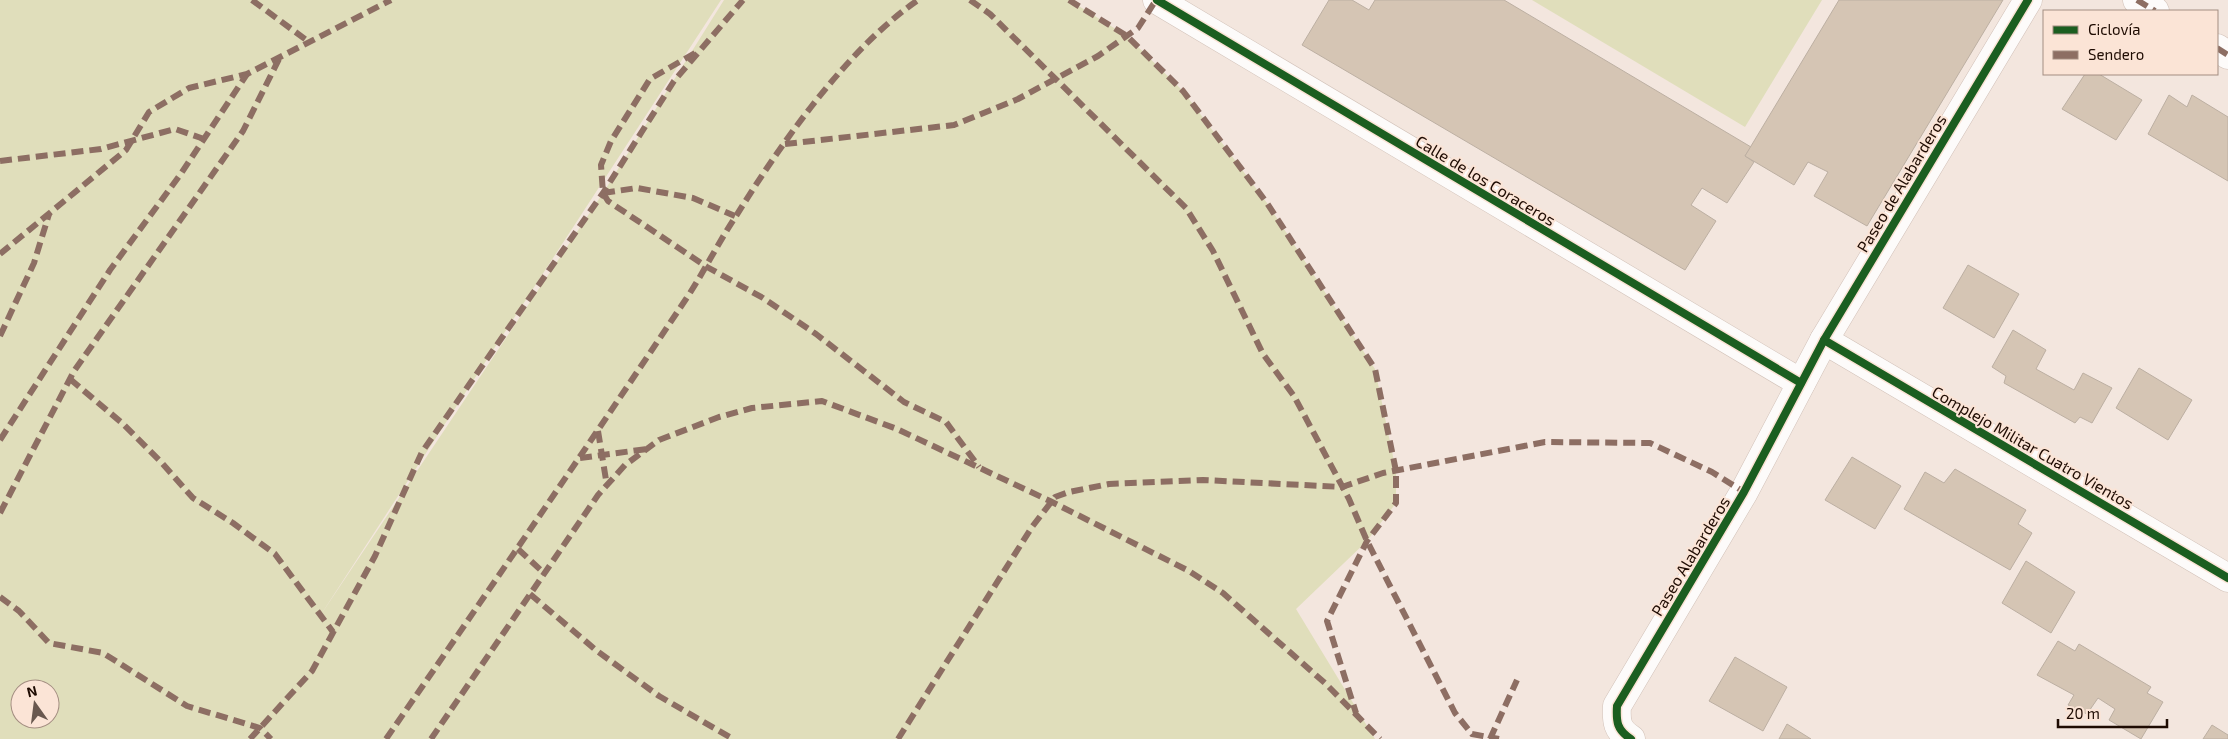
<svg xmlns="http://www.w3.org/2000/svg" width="2228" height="739" font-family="'Exo 2',sans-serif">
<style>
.green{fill:#e0debb;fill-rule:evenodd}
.building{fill:#d5c5b4;stroke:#bcafa2}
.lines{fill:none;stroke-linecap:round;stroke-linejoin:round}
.street-casing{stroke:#d1c1b8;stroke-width:29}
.street{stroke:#fdfbfa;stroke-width:28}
.quiet{stroke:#8d6e63;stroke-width:6;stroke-dasharray:12 6;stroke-linecap:butt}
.cycleway-casing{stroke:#fbe4d6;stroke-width:11}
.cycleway{stroke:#1b5e20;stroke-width:8}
.labels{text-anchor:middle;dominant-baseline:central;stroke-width:4;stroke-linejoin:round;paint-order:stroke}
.street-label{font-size:16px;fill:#1e0b02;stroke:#fbe4d6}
</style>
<rect width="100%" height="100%" fill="#f3e6de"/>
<g class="green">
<path d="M0,0H721L318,619L603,193L724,0H1069L1127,36L1183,91L1267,203L1375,369L1396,471V503L1367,541L1296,609L1375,739H0ZM20,689H50V719H20Z"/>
<polygon points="1532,0 1822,0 1745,127"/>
</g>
<g class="building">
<polygon points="1329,0 1352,0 1369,10 1375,0 1504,0 1751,147 1745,156 1754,162 1727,203 1702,188 1691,205 1716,221 1685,270 1302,45"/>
<polygon points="1839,0 2003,0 1867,226 1814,196 1828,172 1808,162 1794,185 1745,156"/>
<polygon points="2085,74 2099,74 2142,100 2116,140 2062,109"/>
<polygon points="2169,95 2187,107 2192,95 2228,117 2228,181 2148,134"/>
<polygon points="1968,265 2019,294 1994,338 1943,308"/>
<polygon points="2013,330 2046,350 2036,369 2074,390 2083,373 2112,388 2092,423 2080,417 2075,423 2004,383 2006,376 1992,367"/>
<polygon points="2139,368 2192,400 2168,440 2116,408"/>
<polygon points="1852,457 1901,486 1875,529 1825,500"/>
<polygon points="1955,469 2026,510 2018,524 2032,533 2010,570 1904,509 1925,472 1944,483"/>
<polygon points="2026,561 2075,592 2051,633 2002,603"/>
<polygon points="2058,641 2075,651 2079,644 2151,687 2147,693 2163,702 2141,739 2109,720 2115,709 2098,698 2087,714 2068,705 2074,695 2037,675"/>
<polygon points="1735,657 1787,687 1763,731 1709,701"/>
<polygon points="1787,724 1811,739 1779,739"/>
<polygon points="2212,725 2228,735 2228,739 2203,739"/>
</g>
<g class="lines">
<g class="street-casing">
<g id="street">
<polyline points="1157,0 1801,383"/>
<polyline points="2137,0 2155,11"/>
<polyline points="2217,48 2228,55"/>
<polyline points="1824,340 2228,578"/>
<path d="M1631,739C1617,730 1616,722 1617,706L1744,492L1824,340L2028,0"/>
</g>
</g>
<use href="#street" class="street"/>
<g class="quiet">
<polyline points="252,0 309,42"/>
<polyline points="970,0 990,14 1186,208 1213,251 1263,354 1294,396 1349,499 1367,541 1455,713 1472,734 1499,739"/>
<polyline points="1069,0 1127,36 1183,91 1267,203 1375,369 1396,471 1396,503 1367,541 1327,621 1356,713"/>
<polyline points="2137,0 2155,11"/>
<polyline points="2217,48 2228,55"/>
<polyline points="695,53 650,79 611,141 601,165 603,193 608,201 707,267 763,298 816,334 904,402 946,422 979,467"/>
<polyline points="785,144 954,125 1018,99 1098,56 1138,28 1156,0"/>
<polyline points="0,161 101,149 175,129 204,139"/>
<polyline points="603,193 637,188 693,198 735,216"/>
<polyline points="0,254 126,150 149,112 189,88 247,74 391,0"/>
<polyline points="0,336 34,263 49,214"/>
<polyline points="70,379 122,423 161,462 193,498 233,523 275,554 333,632"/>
<polyline points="598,431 607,486"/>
<polyline points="0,440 110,270 180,175 247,74"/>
<polyline points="580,458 647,449"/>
<polyline points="0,513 74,371 243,131 280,57"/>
<polyline points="518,549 545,574"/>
<polyline points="530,594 597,651 659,696 733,739"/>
<polyline points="0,597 19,611 49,643 103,653 187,706 260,728 271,739"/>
<polyline points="250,739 312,671 375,556 422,452 603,193 674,81 743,0"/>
<path d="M386,739C487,593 588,446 686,299C704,272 718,243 736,216C782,142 847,49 918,0"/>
<polyline points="431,739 598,495 625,465 659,440 719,417 752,408 822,401 897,429 1050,501 1189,571 1223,593 1326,684 1380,739"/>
<polyline points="898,739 1032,527 1055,497 1069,492 1109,484 1203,480 1342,487 1383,473 1545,442 1650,443 1712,472 1744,492"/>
<polyline points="1490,739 1517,680"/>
</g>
<g class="cycleway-casing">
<g id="cycleway">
<polyline points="1157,0 1801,383"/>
<polyline points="1824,340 2228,578"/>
<path d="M1631,739C1617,730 1616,722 1617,706L1744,492L1824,340L2028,0"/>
</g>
</g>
<use href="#cycleway" class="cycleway"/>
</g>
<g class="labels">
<g class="street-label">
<text transform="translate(1486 180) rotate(31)">Calle de los Coraceros</text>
<text transform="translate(1901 183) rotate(-59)">Paseo de Alabarderos</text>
<text transform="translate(2033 447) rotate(30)">Complejo Militar Cuatro Vientos</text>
<text transform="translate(1690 556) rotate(-59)">Paseo Alabarderos</text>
</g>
</g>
<rect x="2043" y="10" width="175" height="65" fill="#fbe4d6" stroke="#a38d81"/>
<rect x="2053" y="26" width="25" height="8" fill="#1b5e20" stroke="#a38d81"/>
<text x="2088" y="35" font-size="15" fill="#1e0b02">Ciclovía</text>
<rect x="2053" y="51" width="25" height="8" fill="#8d6e63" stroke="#a38d81"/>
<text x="2088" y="60" font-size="15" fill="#1e0b02">Sendero</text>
<g transform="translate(35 704) rotate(346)"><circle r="24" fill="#fbe4d6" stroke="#a38d81"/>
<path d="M0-4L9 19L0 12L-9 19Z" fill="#69584f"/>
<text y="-8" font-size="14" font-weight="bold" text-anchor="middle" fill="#1e0b02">N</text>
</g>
<path d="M2058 719v8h109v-8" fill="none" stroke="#1e0b02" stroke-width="2.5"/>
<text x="2066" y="719" font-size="15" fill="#1e0b02" stroke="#fbe4d6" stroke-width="4" paint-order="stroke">20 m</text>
</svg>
